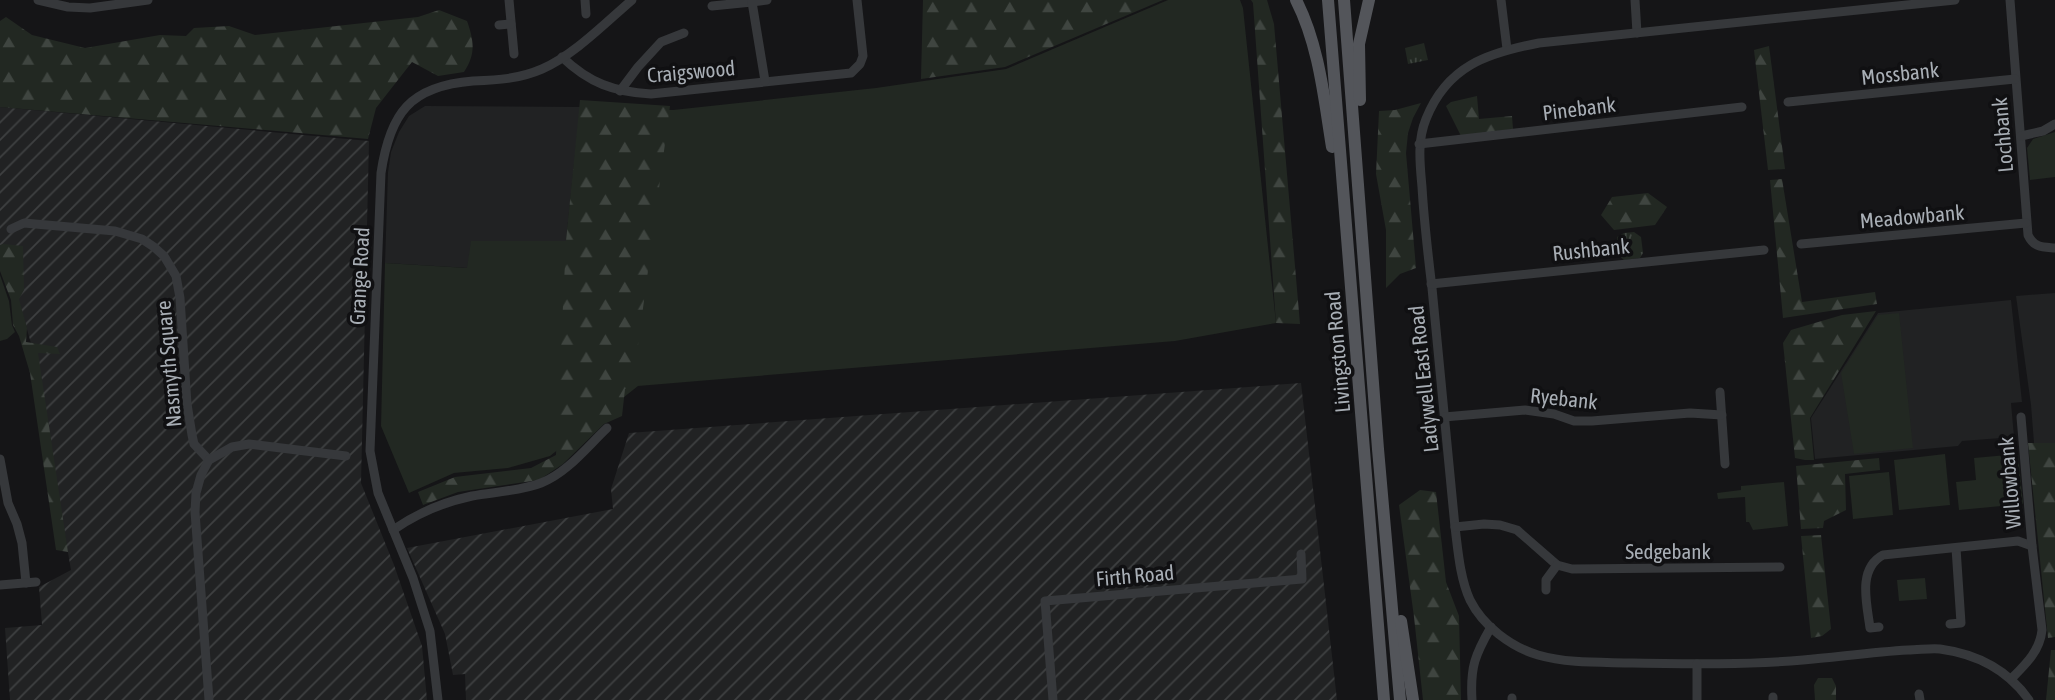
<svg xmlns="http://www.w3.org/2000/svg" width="2055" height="700" font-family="'Asap Condensed',sans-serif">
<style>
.built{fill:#212223}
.industrial{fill:url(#industrial-furrows)}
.grass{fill:#222822}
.forest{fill:url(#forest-firs)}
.park{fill:url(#park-tufts)}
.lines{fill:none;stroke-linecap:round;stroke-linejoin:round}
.minor{stroke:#36383b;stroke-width:9}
.major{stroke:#53555a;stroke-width:12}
.labels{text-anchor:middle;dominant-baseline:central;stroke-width:7;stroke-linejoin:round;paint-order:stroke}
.street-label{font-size:21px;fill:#a8aeb5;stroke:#101012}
</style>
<defs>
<pattern id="industrial-furrows" width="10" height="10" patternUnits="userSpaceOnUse" patternTransform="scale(1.75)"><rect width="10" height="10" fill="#212223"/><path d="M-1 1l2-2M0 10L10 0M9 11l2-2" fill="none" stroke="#3e4041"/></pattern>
<pattern id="forest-firs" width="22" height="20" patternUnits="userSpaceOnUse" patternTransform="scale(1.75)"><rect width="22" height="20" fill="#222822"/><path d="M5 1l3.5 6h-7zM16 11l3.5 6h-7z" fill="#3f4540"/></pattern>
<pattern id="park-tufts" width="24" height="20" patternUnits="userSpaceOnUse" patternTransform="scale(1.75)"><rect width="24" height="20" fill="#222822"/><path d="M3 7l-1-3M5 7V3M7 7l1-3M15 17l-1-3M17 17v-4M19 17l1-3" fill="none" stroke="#3f4540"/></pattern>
</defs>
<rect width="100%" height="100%" fill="#151517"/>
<g class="built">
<polygon points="425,106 580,107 566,241 472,241 468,268 385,263 388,172 391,152 399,132 409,116"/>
<polygon points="2055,293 2055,443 2034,443 2031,405 2016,296"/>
<polygon points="2011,300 2022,402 2011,403 2014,437 1962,441 1958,446 1815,459 1811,418 1878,313"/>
</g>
<g class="industrial">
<polygon points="0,107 369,141 361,483 394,565 422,646 427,700 10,700 5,628 42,625 39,587 71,570 34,354 6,255 0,247"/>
<polygon points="1301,383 1337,700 466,700 465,674 453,675 445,634 407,548 613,509 611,489 629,433"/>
</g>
<g class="grass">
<polygon points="1168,0 1240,0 1243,8 1276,323 1175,341 638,386 550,456 508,468 454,473 409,493 381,426 385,263 467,268 471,241 566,241 580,107 673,110 876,88 1006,69"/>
<polygon points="2055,132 2055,177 2030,180 2027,148 2033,139"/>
<polygon points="0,275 9,301 12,325 15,332 7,339 0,341"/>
<polygon points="1899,313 1913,448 1854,454 1841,373 1878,315"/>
<polygon points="1945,454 1950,505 1899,510 1894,460"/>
<polygon points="2018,454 2023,504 1959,510 1956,482 1976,480 1974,458"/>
<polygon points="1889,472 1893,515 1853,519 1849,476"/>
<polygon points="1784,482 1788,526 1753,530 1749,522 1746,522 1745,497 1718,499 1717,493 1741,490 1741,486"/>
<polygon points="1925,578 1927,599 1899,601 1897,580"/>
</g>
<g class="forest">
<polygon points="923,0 1163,0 1005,67 921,79"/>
<polygon points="1251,0 1267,0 1274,24 1300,324 1276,323 1253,3"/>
<path d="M439,10L467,21C474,41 476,54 464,72L438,76L412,62L376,108L368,139L0,107V21L6,17L32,35L85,48L160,35L186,36L194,28L229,26L255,35L418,17Z"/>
<polygon points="1769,46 1785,169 1768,170 1754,50"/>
<polygon points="1477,96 1479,119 1512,116 1513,129 1461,136 1446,106 1451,102"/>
<polygon points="580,100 670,106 633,383 625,389 622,416 604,424 563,464 539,480 458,492 423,505 418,492 455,477 531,468 556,455 566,241"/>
<polygon points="1421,103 1413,118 1408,133 1406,153 1416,268 1400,274 1386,288 1386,230 1376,174 1379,111 1395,110"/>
<polygon points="1782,179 1802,302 1875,292 1877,304 1783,318 1770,180"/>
<polygon points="1648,193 1667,207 1655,225 1614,230 1601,215 1612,197"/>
<polygon points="3,244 23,246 24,290 19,299 27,328 26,342 57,347 60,354 38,353 68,552 56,550 30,373 19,336 13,325 11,300 0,271 0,245"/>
<polygon points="1876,311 1810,418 1814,460 1805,460 1795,458 1783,343 1791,330 1842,315"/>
<polygon points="2028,443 2055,443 2055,637 2048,638"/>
<polygon points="1879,458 1880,470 1845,474 1846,510 1824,521 1823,528 1801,529 1796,466"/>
<polygon points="1420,490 1436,492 1446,582 1459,616 1461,700 1423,700 1414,617 1399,505"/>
<polygon points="1821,535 1831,629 1822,636 1811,638 1801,536"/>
<polygon points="2051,650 2055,650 2055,700 2046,700"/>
<polygon points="1818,678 1832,678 1836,686 1836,700 1815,700 1814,685"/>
</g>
<g class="park">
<polygon points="1424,43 1428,60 1408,64 1405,48"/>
<polygon points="1634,232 1641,237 1643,253 1640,258 1624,260 1618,255 1617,237 1624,233"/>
</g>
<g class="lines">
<g class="minor">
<polyline points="38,0 68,7 90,8 148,0"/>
<polyline points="509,0 514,54"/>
<polyline points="585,0 586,14"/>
<polyline points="1501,0 1507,49"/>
<polyline points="1635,0 1637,33"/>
<path d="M1955,0L1539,43C1487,53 1447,66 1426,119C1417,141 1420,164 1422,187C1424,221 1428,255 1432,288C1440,368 1447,448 1455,527C1458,551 1460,578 1470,600C1483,626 1511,647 1538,655C1569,664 1602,662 1633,663C1690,664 1747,665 1803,660C1838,657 1873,652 1908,650C1919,650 1930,648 1940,649C1977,654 2008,670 2029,700"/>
<path d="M2010,0L2028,235C2034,248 2043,247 2055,248"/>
<polyline points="712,6 752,2"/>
<polyline points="499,25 511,24"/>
<path d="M562,57C589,83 614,92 651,94L851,73L860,64L863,56L857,0"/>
<polyline points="765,81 752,2 767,0"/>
<polyline points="620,91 638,67 661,42 684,33"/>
<polyline points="1788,102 2015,79"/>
<polyline points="2021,136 2043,131 2055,124"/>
<polyline points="1419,144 1742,107"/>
<polyline points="11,229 24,223 115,231 142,239 154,247 164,256 176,276 180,298 187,404 192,435 194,444 209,460"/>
<polyline points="1801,244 2026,223"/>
<polyline points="1431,284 1764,250"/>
<polyline points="1720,392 1725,464"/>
<polyline points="1444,417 1525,410 1554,414 1574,421 1592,421 1690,413 1722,415"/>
<polyline points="0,459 8,503 17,524 22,543 26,583"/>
<polyline points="1455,527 1484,524 1500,525 1517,530 1557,565 1572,569 1780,567"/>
<path d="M393,530C416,514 444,502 472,496C493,492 521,491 541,483C567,473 587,447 607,428"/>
<polyline points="0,585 36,582"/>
<polyline points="1546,590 1546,580 1557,565"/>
<polyline points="1950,624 1961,623 1956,548"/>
<path d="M1879,627L1870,628C1867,604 1857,569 1883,555L2018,541L2032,546"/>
<path d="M2011,679C2025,665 2040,651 2042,630L2032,546L2021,417"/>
<polyline points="1919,694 1920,700"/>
<polyline points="1773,697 1773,700"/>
<polyline points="209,700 195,512 196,493 201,475 209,460 232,447 249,444 346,456"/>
<path d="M438,700L430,631L413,578L378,493L370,451L381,173C390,113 410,86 473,81C498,80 519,79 542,69C574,55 605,23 632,0"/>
<polyline points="1053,700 1045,601 1302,579 1301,554"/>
<path d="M1472,700C1470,667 1475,655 1491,627"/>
<polyline points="1512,700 1512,698"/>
<polyline points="1697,700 1697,664"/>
</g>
<g class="major">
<path d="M1296,0C1319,45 1324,98 1332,147"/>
<polyline points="1328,0 1384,700"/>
<polyline points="1344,0 1378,449 1400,700"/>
<polyline points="1360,100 1359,44 1369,0"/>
<polyline points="1401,621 1413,700"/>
</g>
</g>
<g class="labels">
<g class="street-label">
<text transform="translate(691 71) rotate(-5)">Craigswood</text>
<text transform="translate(1900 73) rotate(-6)">Mossbank</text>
<text transform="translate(1579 108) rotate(-7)">Pinebank</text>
<text transform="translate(2002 135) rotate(-95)">Lochbank</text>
<text transform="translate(1912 216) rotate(-5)">Meadowbank</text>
<text transform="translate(1591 249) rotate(-6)">Rushbank</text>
<text transform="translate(359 276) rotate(-87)">Grange Road</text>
<text transform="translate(1337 352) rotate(-95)">Livingston Road</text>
<text transform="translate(168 364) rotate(-95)">Nasmyth Square</text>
<text transform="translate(1423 379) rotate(-96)">Ladywell East Road</text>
<text transform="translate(1564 398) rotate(6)">Ryebank</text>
<text transform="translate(2009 483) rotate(-95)">Willowbank</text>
<text x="1668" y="551">Sedgebank</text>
<text transform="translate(1135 575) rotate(-5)">Firth Road</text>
</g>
</g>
</svg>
